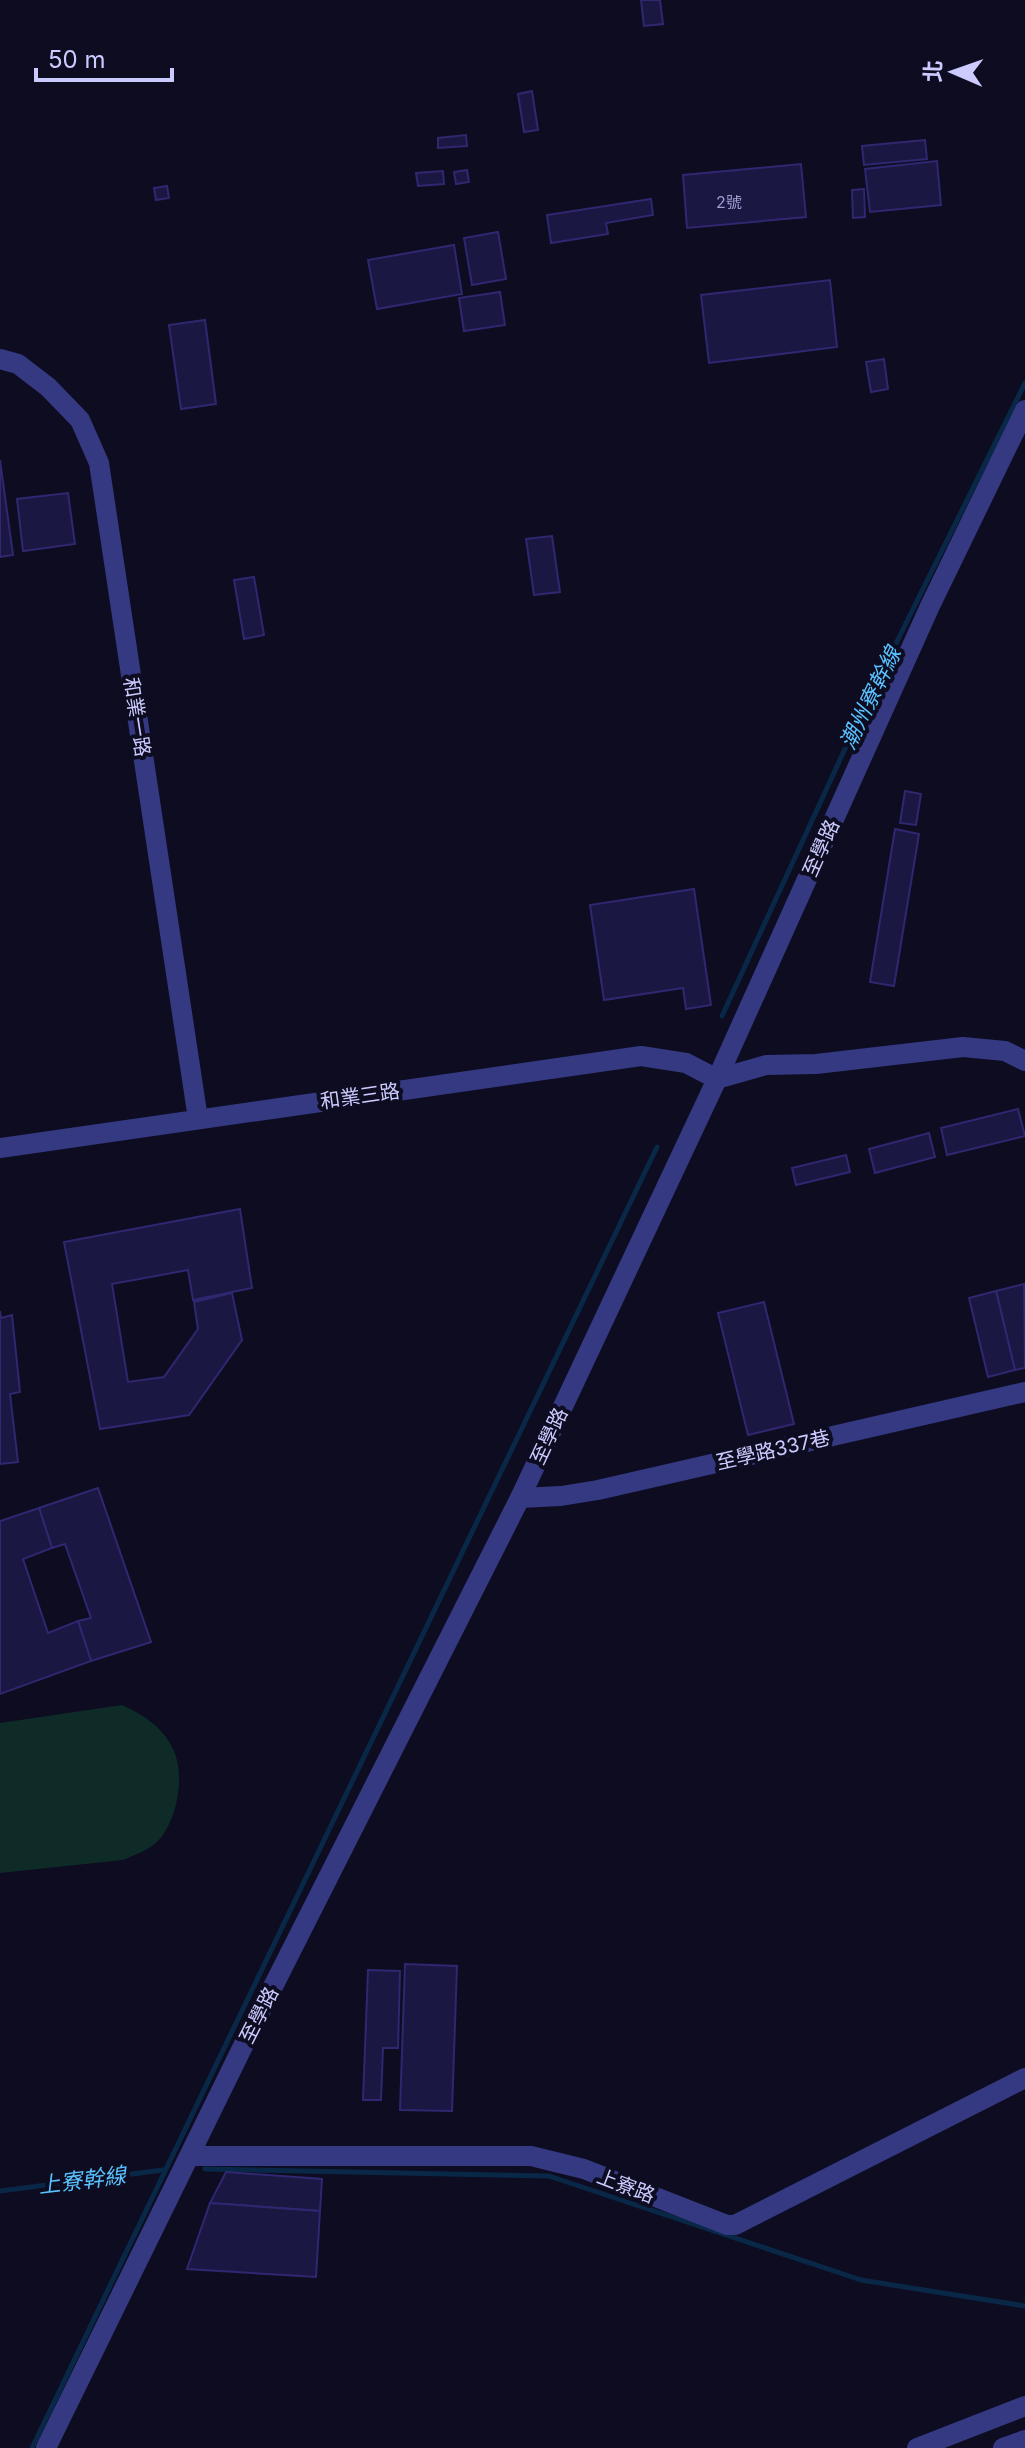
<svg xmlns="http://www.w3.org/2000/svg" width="1025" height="2448" font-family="Inter,'Noto Sans TC',sans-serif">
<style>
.green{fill:#0e2b27}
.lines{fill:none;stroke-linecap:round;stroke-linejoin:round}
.stream{stroke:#092747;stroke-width:5}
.building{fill:#1b1743;stroke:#2f2770;stroke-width:2}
.minor{stroke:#343982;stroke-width:20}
.labels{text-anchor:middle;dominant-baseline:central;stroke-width:8;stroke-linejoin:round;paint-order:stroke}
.number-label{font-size:16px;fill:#a09ed0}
.street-label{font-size:20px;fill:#cccbff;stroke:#0d0c21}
.water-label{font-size:22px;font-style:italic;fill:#59c2ff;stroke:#0d0c21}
</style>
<rect width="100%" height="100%" fill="#0d0c21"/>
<path class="green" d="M122,1705C142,1714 163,1727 173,1749C186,1775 177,1823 156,1843C147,1851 134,1855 123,1860L0,1873V1723Z"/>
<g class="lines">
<g class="stream">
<polyline points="722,1016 862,712 1025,383"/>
<polyline points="205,2169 549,2176 861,2280 1025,2306"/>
<polyline points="0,2191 163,2170"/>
<path d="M32,2448C238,2013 451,1582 657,1147"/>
</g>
</g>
<g class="building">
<polygon points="641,0 660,0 663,24 644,26"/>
<polygon points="532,91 538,130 524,132 518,94"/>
<polygon points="466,135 467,146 438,148 438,138"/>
<polygon points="925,140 927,159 864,165 862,146"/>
<polygon points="937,161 941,205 870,212 865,169"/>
<polygon points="801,164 806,217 687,228 683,175"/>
<polygon points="467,170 469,182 456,184 454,172"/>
<polygon points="443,171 444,184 418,186 416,173"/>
<polygon points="167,186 169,198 156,200 154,188"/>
<polygon points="864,189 865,217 853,218 852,190"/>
<polygon points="651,199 653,215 606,223 608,234 551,243 547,215"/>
<polygon points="498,232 506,279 472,285 464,238"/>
<polygon points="454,245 462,294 377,309 368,260"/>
<polygon points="830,280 837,347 709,363 701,295"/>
<polygon points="500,292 505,325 464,331 459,298"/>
<polygon points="205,320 216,404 181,409 169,325"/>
<polygon points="884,359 888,389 871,392 866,362"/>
<polygon points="0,460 13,555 0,557"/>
<polygon points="68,493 75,544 23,551 17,499"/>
<polygon points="552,536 560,592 534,595 526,539"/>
<polygon points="254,577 264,635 244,639 234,580"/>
<polygon points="905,791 921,794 916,825 900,823"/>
<polygon points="895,829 919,834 894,986 870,982"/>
<polygon points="694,889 711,1005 686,1009 683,988 604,1000 590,905"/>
<polygon points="1018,1109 1025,1136 947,1155 941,1128"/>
<polygon points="929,1133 935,1157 875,1173 869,1149"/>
<polygon points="846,1155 850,1172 796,1185 792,1168"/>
<polygon points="240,1209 252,1288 193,1300 188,1270 112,1284 128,1382 164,1377 198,1329 194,1302 232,1293 242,1340 189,1415 100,1429 64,1242"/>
<polygon points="1024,1284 1025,1368 1015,1370 996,1291"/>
<polygon points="996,1291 1015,1370 988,1377 969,1298"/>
<polygon points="764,1302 794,1424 748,1435 718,1313"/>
<polygon points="0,1311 1,1318 12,1315 20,1392 10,1394 18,1462 0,1464"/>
<polygon points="98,1488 151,1642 91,1661 78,1621 91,1618 65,1544 52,1548 39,1508"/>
<polygon points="39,1508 52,1548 23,1559 48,1633 78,1621 91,1661 0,1694 0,1521"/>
<polygon points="405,1964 457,1966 452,2111 400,2110"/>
<polygon points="368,1970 400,1971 398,2048 383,2048 381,2100 363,2100"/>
<polygon points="226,2172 322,2179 320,2211 210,2203"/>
<polygon points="210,2203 320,2211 316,2277 187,2269"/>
</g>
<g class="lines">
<g class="minor">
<polyline points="0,359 18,364 48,387 80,420 99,463 198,1119"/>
<polyline points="0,1148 641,1056 686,1063 717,1079 766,1065 816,1064 963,1047 1005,1051 1025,1061"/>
<polyline points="520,1498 561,1496 598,1490 1025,1392"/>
<polyline points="190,2156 531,2156 584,2169 727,2225 735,2225 1025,2078"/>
<polyline points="46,2448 246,2040 520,1498 717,1079 930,606 1025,410"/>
<polyline points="917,2448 1025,2406"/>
<polyline points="1003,2448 1025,2440"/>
</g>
</g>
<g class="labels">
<g class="number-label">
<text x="729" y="202">2號</text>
</g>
<g class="street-label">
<text transform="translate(137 717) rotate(81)">和業一路</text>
<text transform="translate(821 848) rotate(-66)">至學路</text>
<text transform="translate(360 1096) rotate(-8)">和業三路</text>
<text transform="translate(549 1436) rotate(-65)">至學路</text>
<text transform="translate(773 1450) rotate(-13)">至學路337巷</text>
<text transform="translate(259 2015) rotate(-63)">至學路</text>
<text transform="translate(626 2186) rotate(21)">上寮路</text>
</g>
<g class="water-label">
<text transform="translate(870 698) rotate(-64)">潮州寮幹線</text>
<text transform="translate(82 2180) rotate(-7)">上寮幹線</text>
</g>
</g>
<g transform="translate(953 72) rotate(272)" stroke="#0d0c21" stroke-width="6" paint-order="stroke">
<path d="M0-6L14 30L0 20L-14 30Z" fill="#cccbff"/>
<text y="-12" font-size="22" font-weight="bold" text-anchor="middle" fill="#cccbff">北</text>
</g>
<path d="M36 68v12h136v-12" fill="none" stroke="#cccbff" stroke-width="4"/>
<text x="48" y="68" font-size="24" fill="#cccbff" stroke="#0d0c21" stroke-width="6" paint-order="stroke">50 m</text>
</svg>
